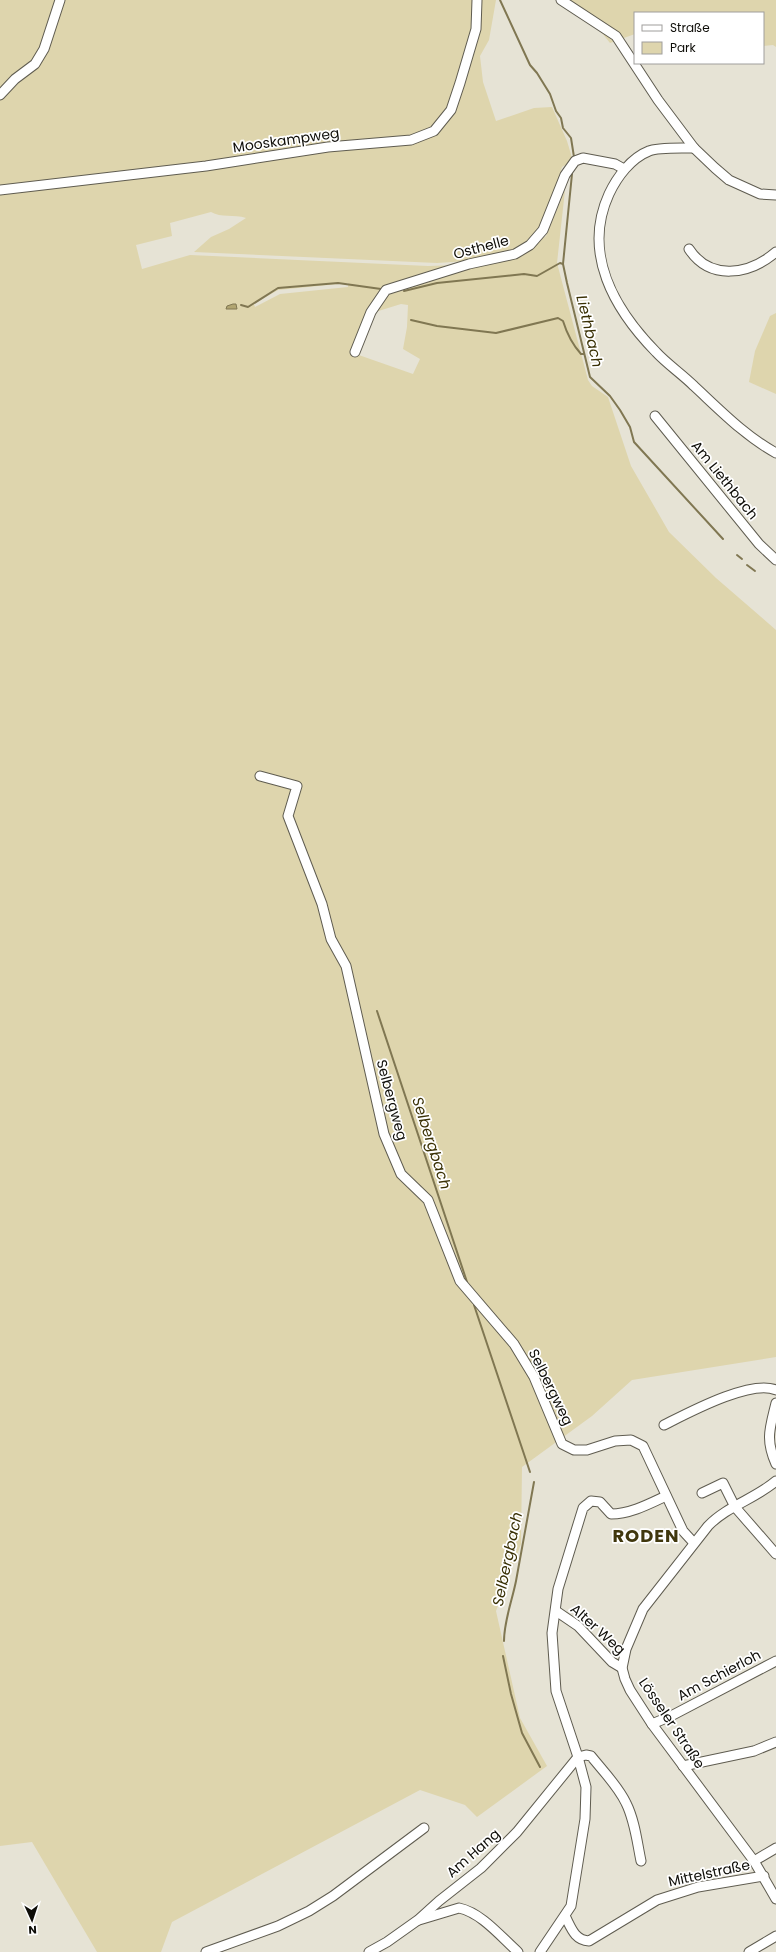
<svg xmlns="http://www.w3.org/2000/svg" width="776" height="1952" font-family="Poppins,sans-serif">
<style>
.green{fill:#ded5ad;fill-rule:evenodd}
.water{fill:#b1a571;stroke:#807752}
.lines{fill:none;stroke-linecap:round;stroke-linejoin:round}
.stream{stroke:#807752;stroke-width:2}
.minor-casing{stroke:#5f5c50;stroke-width:11}
.minor{stroke:#fff;stroke-width:9}
.labels{text-anchor:middle;dominant-baseline:central;stroke-width:3.5;stroke-linejoin:round;paint-order:stroke}
.street-label{font-size:14px;fill:#0e0d08;stroke:#fff}
.water-label{font-size:15px;font-style:italic;fill:#3a3105;stroke:#fff}
.district-label{font-size:18px;font-weight:bold;letter-spacing:1px;fill:#40370d;stroke:#fff}
</style>
<rect width="100%" height="100%" fill="#e6e3d5"/>
<g class="green">
<polygon points="0,0 57,0 49,31 33,63 0,93"/>
<path d="M62,0H496L489,40L480,56L483,82L496,121L534,108L552,107L567,141L573,161L562,167C556,187 551,209 541,228C524,259 469,261 437,263L194,252L211,237L229,229L246,218C234,214 221,218 211,212L170,223L172,236L136,245L142,269L190,255L428,266L460,265L386,288L369,311L353,353L413,374L420,359L403,349L407,327L408,305L401,304L372,313L387,292L470,265L516,255L531,246L546,236L565,190L557,263L588,380L592,386L608,397L631,466L669,532L716,578L776,630V1357L632,1380L592,1416L522,1467L521,1544L496,1611L520,1718L547,1766L477,1817L465,1805L420,1790L172,1922L161,1952H97L32,1842L0,1846V193L138,176L136,171L44,184L0,188V98L17,80L37,65L46,49ZM348,283V287L280,294L255,307L254,304L278,290Z"/>
<polygon points="563,0 776,0 776,47 773,45 763,46 763,13 635,13 635,34 610,43 594,23"/>
<polygon points="776,313 776,394 749,382 755,351 770,316"/>
</g>
<polygon class="water" points="233,304 236,304 237,309 226,309 227,306"/>
<g class="lines">
<g class="stream">
<polyline points="500,0 530,65 537,73 550,94 556,111 561,118 563,128 571,138 574,157"/>
<polyline points="572,174 563,264 567,283 590,377 610,396 620,410 630,427 634,442 723,539"/>
<polyline points="404,291 437,283 524,274 537,276 560,263 563,264"/>
<polyline points="241,305 248,307 278,288 338,283 381,289"/>
<path d="M411,320L437,326L496,333L558,318L563,321C567,334 572,344 581,354H584"/>
<polyline points="737,555 742,559"/>
<polyline points="747,565 755,571"/>
<polyline points="377,1011 467,1282"/>
<polyline points="474,1305 530,1472"/>
<path d="M504,1641C504,1621 512,1601 516,1581C522,1548 528,1515 534,1482"/>
<polyline points="503,1656 511,1694 522,1733 540,1767"/>
</g>
<g class="minor-casing">
<g id="minor">
<polyline points="561,0 616,36 658,100 694,148 715,168 729,180 760,194 776,195"/>
<polyline points="0,95 15,79 35,64 44,49 60,0"/>
<path d="M694,148C684,148 657,147 649,151C631,158 617,177 609,194C582,253 614,309 656,352C667,364 682,374 694,386C720,410 745,436 776,453"/>
<polyline points="0,190 206,166 328,147 411,140 434,131 451,110 460,83 476,29 477,0"/>
<path d="M689,249C710,281 749,275 776,252"/>
<polyline points="355,352 371,312 386,290 469,264 515,254 530,245 543,230 565,175 575,161 583,158 615,164 624,169"/>
<polyline points="655,416 759,544 776,560"/>
<polyline points="260,776 297,786 288,816 322,904 331,939 346,966 384,1134 401,1174 428,1200 460,1281 514,1344 534,1377 562,1444 574,1450 587,1450 615,1441 631,1440 643,1446 683,1531 694,1543"/>
<path d="M776,1403C770,1428 765,1439 776,1464"/>
<path d="M664,1425C688,1413 751,1379 776,1390"/>
<path d="M776,1481C755,1499 727,1506 708,1526L643,1609L626,1649L622,1668L625,1679L630,1690L652,1724L754,1861L776,1899"/>
<polyline points="702,1493 723,1483 735,1507 776,1554"/>
<polyline points="556,1611 578,1626 612,1662 622,1668"/>
<polyline points="652,1724 671,1716 776,1661"/>
<polyline points="683,1766 754,1751 776,1742"/>
<polyline points="754,1861 776,1848"/>
<path d="M565,1916C571,1927 574,1940 589,1941L657,1900L698,1887L764,1876"/>
<path d="M419,1920L459,1908C482,1913 501,1937 518,1952"/>
<polyline points="206,1952 278,1926 309,1911 333,1896 424,1828"/>
<path d="M369,1952L387,1942L418,1920L439,1901L481,1868L517,1832L578,1757L586,1755L591,1756C603,1771 618,1786 626,1803C635,1821 637,1842 641,1861"/>
<path d="M540,1952L571,1906L585,1819L586,1787L578,1757L556,1691L552,1633L558,1589L583,1508L591,1501L600,1502L611,1514C630,1514 649,1504 666,1496"/>
<polyline points="749,1952 776,1936"/>
</g>
</g>
<use href="#minor" class="minor"/>
</g>
<g class="labels">
<g class="street-label">
<text transform="translate(286 140) rotate(-8)">Mooskampweg</text>
<text transform="translate(481 247) rotate(-15)">Osthelle</text>
<text transform="translate(725 480) rotate(51)">Am Liethbach</text>
<text transform="translate(392 1100) rotate(75)">Selbergweg</text>
<text transform="translate(551 1387) rotate(64)">Selbergweg</text>
<text transform="translate(598 1629) rotate(42)">Alter Weg</text>
<text transform="translate(719 1675) rotate(-28)">Am Schierloh</text>
<text transform="translate(672 1723) rotate(56)">Lösseler Straße</text>
<text transform="translate(473 1853) rotate(-41)">Am Hang</text>
<text transform="translate(709 1873) rotate(-12)">Mittelstraße</text>
</g>
<g class="water-label">
<text transform="translate(590 331) rotate(77)">Liethbach</text>
<text transform="translate(432 1143) rotate(72)">Selbergbach</text>
<text transform="translate(507 1559) rotate(-78)">Selbergbach</text>
</g>
<g class="district-label">
<text x="646" y="1535">RODEN</text>
</g>
</g>
<rect x="634" y="12" width="130" height="52" fill="#ffffff" stroke="#9f9e9c"/>
<rect x="642" y="25" width="20" height="6" fill="#ffffff" stroke="#9f9e9c"/>
<text x="670" y="32" font-size="12" fill="#0e0d08">Straße</text>
<rect x="642" y="42" width="20" height="12" fill="#ded5ad" stroke="#9f9e9c"/>
<text x="670" y="52" font-size="12" fill="#0e0d08">Park</text>
<g transform="translate(32 1920) rotate(177)" stroke="#ffffff" stroke-width="3" paint-order="stroke">
<path d="M0-3L7 15L0 10L-7 15Z" fill="#0e0d08"/>
<text y="-6" font-size="11" font-weight="bold" text-anchor="middle" fill="#0e0d08">N</text>
</g>
</svg>
